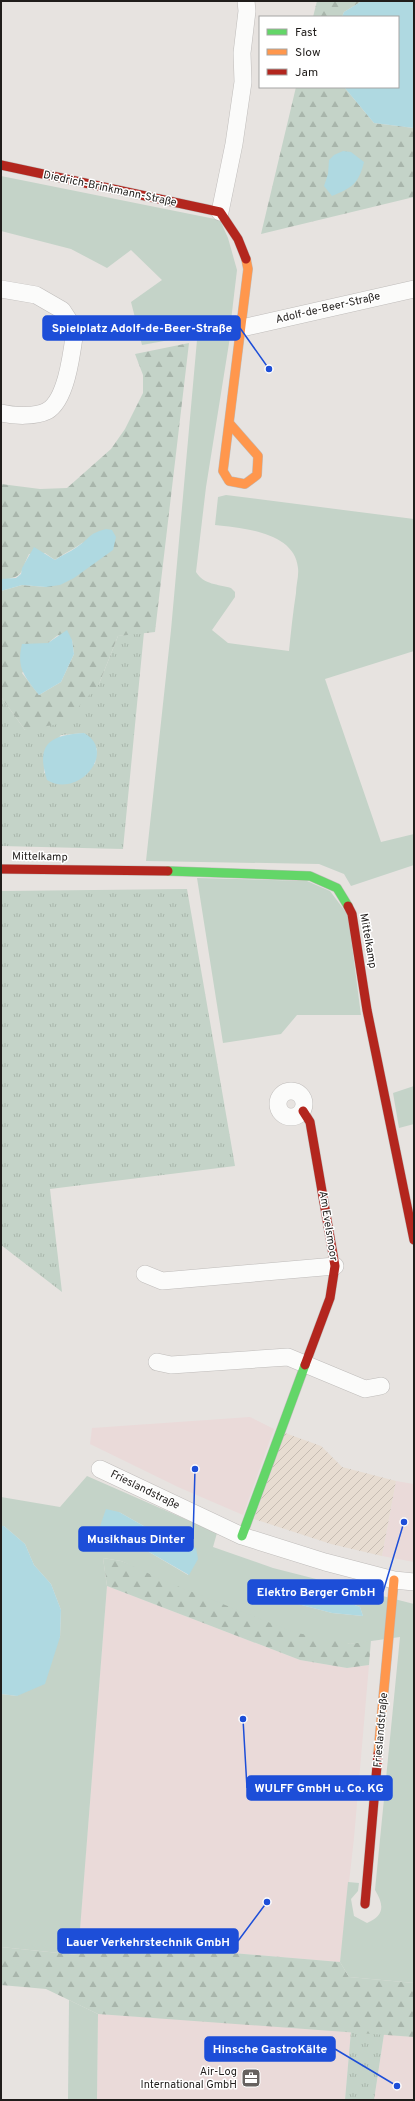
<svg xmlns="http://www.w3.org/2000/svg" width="415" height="2101" font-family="Overpass,sans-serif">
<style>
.commercial{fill:#eadad9}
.industrial{fill:url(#industrial-furrows)}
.grass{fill:url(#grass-tufts);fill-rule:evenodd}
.forest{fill:url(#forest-firs);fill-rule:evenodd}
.park{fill:#c4d3c8;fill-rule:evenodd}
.water{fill:#afd9e1}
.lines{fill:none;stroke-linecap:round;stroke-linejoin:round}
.street-casing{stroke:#bfbcba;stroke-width:18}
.fast-casing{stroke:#bfbcba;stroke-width:10}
.slow-casing{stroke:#bfbcba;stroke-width:10}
.jam-casing{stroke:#bfbcba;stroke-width:10}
.street{stroke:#fbfbfa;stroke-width:17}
.fast{stroke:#63d668;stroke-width:9}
.slow{stroke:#ff974d;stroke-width:9}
.jam{stroke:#b3261e;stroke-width:9}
.labels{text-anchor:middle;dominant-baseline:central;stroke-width:3;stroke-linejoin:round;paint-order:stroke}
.street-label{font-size:11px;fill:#201d1b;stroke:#fff}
.poi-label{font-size:11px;fill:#201d1b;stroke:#fff;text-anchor:end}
.leader{fill:none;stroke:#1d4ed8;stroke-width:1.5}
.callout-dot{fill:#1d4ed8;stroke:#fff;stroke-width:1.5}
.callout{fill:#1d4ed8;stroke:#1d4ed8;stroke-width:1.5}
.callout-label{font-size:12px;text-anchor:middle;font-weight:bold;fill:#fff}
</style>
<defs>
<pattern id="industrial-furrows" width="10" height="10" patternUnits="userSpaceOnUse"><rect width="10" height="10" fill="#e7dcd1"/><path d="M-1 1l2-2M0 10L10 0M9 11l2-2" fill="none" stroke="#c6bcb3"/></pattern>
<pattern id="grass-tufts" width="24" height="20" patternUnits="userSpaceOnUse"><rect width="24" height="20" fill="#c4d3c8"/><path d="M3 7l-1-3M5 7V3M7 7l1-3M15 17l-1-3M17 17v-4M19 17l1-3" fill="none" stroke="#a8b5ab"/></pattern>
<pattern id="forest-firs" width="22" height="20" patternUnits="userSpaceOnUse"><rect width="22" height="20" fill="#c4d3c8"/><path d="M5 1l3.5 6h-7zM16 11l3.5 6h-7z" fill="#a8b5ab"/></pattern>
</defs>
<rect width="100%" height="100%" fill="#e7e3e0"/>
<g class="commercial">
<polygon points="250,1417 274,1429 243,1515 178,1487 90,1444 92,1428"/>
<polygon points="396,1481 414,1484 414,1562 382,1556"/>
<polygon points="107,1586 300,1660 347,1668 369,1665 354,1838 340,1962 79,1940"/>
<polygon points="98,2014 351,2031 345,2100 97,2100"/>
<polygon points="384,2034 414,2037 414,2100 374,2100"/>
</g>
<polygon class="industrial" points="285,1433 321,1446 342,1467 396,1481 382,1556 331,1544 254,1519"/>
<g class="grass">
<path d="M144,632L123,849L1,846V697L25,730L99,684L118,636ZM84,733L97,749L95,764L44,773V755L61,735Z"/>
<polygon points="187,889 235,1166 50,1189 62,1292 1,1245 1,891"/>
<polygon points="351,2031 384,2034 374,2100 345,2100"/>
</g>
<g class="forest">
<polygon points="317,1 362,1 344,12 342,17 313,17"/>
<polygon points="296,87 344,87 374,123 414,128 414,197 261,234"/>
<path d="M189,343L155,632L118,636L99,684L64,723L25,730L1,697V591L22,585L46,587L83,542C75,549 64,553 55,560L45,553L29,554C20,572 25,577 2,580L1,484L40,489L67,488L111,449L125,429L143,393V375L135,354ZM58,635L72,640L74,654L61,682L39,695L22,673L48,643Z"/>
<polygon points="103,1558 121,1561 350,1644 371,1640 369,1665 347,1668 300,1660 107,1586"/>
<polygon points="79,1940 340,1962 349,1977 414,1983 414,2037 98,2014 46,1989 1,1985 1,1947 78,1955"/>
</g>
<g class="park">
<polygon points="1,176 220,220 228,238 237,270 230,329 142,345 131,302 162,280 131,250 107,268 71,249 1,231"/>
<path d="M230,337L206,487L196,572C204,585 218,584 231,588L235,592V597L212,630L228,643L289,651C291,631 293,612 296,593C296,585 299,576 298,568C295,532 242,528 215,525L218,497L226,495L414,519V651L325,679L381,842L414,834V865L351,886L344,874L319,864L146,861L171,630L197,340Z"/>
<polygon points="197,878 307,881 330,891 348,915 361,1015 297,1015 281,1034 223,1043"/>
<polygon points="414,1086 414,1124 399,1128 393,1093"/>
<path d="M87,1476L217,1533L213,1547L273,1568L414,1604V1983L349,1977L340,1962L348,1882L359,1883L358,1891L351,1899L354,1916L367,1923C385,1915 384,1905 375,1890L400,1637L350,1644L293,1632L172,1584L121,1561L103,1558L107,1586L78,1955L1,1947V1694L17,1696L60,1637L61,1610L51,1584L34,1565L25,1544L4,1526H1V1497L60,1507ZM119,1512L172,1542L185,1544L188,1575L149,1552L146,1542L137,1540ZM272,1585L339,1599L360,1607L363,1616L332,1613L298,1604L282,1603Z"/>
<polygon points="69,2000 98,2014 97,2100 68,2100"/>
</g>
<g class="water">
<polygon points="362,1 414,1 414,128 374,123 344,87 398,87 398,17 342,17 344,12"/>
<path d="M343,151L351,152L364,162C359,183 352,188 332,196L324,186L328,174L329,160L334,155Z"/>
<path d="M106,529L112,530L116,537L113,550L74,578L60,585L46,587L22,585L1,591V579L16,578L21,574L22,568L34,547L55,560C62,555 70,552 77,547C91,538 87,534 106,529Z"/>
<path d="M67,630L72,640L74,654L61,682L39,695C25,677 16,668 22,644L48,643Z"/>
<path d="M84,733C118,752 78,799 47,780C35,743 51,735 84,733Z"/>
<polygon points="106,1509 119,1512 156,1533 165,1532 172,1542 196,1548 198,1559 189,1575 149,1552 146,1542 137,1540 111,1543 99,1540 99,1529"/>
<polygon points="1,1526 4,1526 25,1544 34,1565 51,1584 61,1610 60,1637 45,1684 17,1696 1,1694"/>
<polygon points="272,1585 339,1599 360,1607 363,1616 332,1613 298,1604 283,1603 273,1600 261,1590"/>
</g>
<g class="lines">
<g class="street-casing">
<g id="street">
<polyline points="220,212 234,144 243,82 242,53 247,11 246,1"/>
<path d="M1,289L36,295L62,310L75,330C72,351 67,400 47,411C35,417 14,416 1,413"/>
<polyline points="242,328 414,289"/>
<circle cx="291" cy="1104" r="13"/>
<polyline points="145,1274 162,1281 335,1266"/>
<polyline points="157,1362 171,1365 288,1357 365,1389 381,1386"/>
<polyline points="100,1469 242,1536 325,1562 394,1580 414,1582"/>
</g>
</g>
<g class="fast-casing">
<g id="fast">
<polyline points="168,871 310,876 337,888 348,906"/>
<polyline points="242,1536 305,1365"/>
</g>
</g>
<g class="slow-casing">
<g id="slow">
<polyline points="230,424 258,456 257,475 245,484 229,481 223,471 248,269 246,259"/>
<polyline points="378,1754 394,1580"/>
</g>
</g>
<g class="jam-casing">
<g id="jam">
<polyline points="1,165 220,212 238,239 246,259"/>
<polyline points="1,869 168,871"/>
<polyline points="348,906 352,914 367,1010 414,1240"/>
<polyline points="303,1111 310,1122 335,1266 330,1298 305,1365"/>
<polyline points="365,1904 378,1754"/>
</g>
</g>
<use href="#street" class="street"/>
<use href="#fast" class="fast"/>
<use href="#slow" class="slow"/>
<use href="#jam" class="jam"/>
</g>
<defs>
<g id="office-square" transform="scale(1)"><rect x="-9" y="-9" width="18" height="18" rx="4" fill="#666260" stroke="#fff"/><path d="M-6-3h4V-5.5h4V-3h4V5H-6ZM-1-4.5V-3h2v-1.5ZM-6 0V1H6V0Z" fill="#fff"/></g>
</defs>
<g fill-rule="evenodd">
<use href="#office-square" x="251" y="2078"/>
</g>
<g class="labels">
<g class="street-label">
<text transform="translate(110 189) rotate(12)">Diedrich-Brinkmann-Straße</text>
<text transform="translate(328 308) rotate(-13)">Adolf-de-Beer-Straße</text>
<text transform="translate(40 857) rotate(1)">Mittelkamp</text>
<text transform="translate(368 941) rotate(80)">Mittelkamp</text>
<text transform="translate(328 1226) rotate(81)">Am Evelsmoor</text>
<text transform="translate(145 1490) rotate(26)">Frieslandstraße</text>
<text transform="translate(381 1730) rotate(-85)">Frieslandstraße</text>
</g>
<g class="poi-label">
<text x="237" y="2072">Air-Log<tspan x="237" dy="13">International GmbH</tspan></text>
</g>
</g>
<path class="leader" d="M269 369L240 328M195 1469L193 1539M404 1522L383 1592M243 1719L247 1788M267 1902L238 1941M397 2086L335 2049"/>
<g class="callout-dot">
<circle cx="269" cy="369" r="4"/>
<circle cx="195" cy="1469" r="4"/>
<circle cx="404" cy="1522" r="4"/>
<circle cx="243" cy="1719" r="4"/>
<circle cx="267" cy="1902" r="4"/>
<circle cx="397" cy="2086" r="4"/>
</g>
<g class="callout">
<rect x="43" y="316" width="197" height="24" rx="4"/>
<rect x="79" y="1527" width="114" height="24" rx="4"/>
<rect x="248" y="1580" width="135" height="24" rx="4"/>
<rect x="247" y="1776" width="145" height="24" rx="4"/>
<rect x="58" y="1929" width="180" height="24" rx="4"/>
<rect x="205" y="2037" width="130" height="24" rx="4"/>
</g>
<g class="callout-label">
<text x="142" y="332">Spielplatz Adolf-de-Beer-Straße</text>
<text x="136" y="1543">Musikhaus Dinter</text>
<text x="316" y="1596">Elektro Berger GmbH</text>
<text x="319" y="1792">WULFF GmbH u. Co. KG</text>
<text x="148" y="1946">Lauer Verkehrstechnik GmbH</text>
<text x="270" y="2053">Hinsche GastroKälte</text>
</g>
<rect width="415" height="2101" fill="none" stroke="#201d1b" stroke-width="4"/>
<rect x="259" y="16" width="140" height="72" fill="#ffffff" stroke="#a6a5a4"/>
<rect x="267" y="29" width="20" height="6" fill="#63d668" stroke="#a6a5a4"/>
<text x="295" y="36" font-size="12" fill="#201d1b">Fast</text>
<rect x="267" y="49" width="20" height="6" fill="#ff974d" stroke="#a6a5a4"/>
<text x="295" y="56" font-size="12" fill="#201d1b">Slow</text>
<rect x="267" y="69" width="20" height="6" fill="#b3261e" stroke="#a6a5a4"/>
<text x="295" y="76" font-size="12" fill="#201d1b">Jam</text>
</svg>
